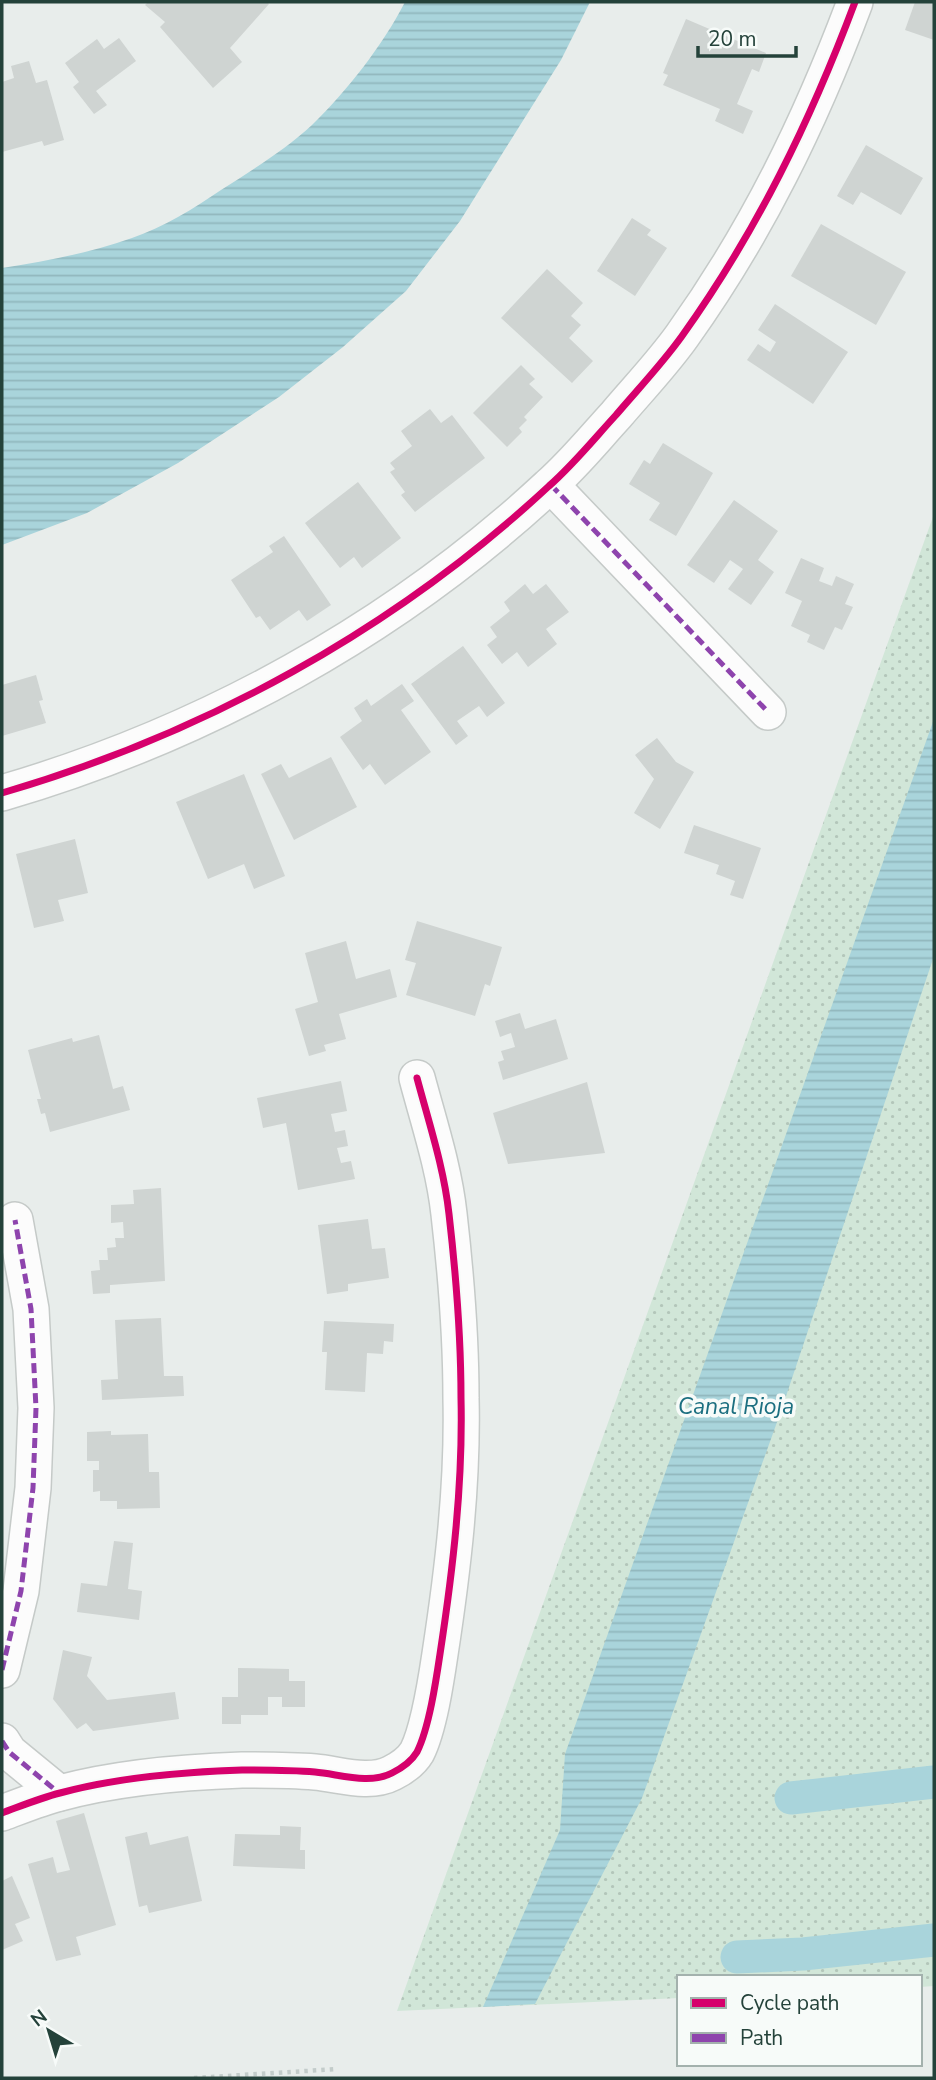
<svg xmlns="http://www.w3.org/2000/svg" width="936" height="2080" font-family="'Nunito Sans',sans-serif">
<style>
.grass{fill:url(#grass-dots)}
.water{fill:url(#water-rules)}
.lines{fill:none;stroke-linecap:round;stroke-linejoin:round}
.canal{stroke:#a9d4db;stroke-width:33}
.building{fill:#cfd4d2}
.minor-casing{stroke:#c5cac8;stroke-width:38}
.path{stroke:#c3ccca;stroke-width:4.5;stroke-dasharray:3.5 5;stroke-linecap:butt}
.minor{stroke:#fcfcfc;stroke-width:35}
.quiet{stroke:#8e44ad;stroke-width:5;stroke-dasharray:10 5;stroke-linecap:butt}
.cycleway-casing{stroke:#f7fbf9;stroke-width:11}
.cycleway{stroke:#d6006c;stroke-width:7}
.labels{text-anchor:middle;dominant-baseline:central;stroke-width:7;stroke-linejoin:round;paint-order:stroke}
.water-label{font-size:23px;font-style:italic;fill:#1c6f80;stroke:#f7fbf9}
</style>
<defs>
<pattern id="grass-dots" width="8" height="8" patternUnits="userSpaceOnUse" patternTransform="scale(1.75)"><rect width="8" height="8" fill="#d1e6d8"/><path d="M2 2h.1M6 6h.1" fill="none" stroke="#b3c6ba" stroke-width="1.8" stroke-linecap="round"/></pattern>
<pattern id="water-rules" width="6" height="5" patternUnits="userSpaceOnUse" patternTransform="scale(1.75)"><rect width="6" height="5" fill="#a9d4db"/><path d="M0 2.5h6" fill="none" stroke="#91b7bd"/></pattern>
</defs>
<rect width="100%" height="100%" fill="#e8edeb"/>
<polygon class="grass" points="934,514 934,1986 920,1987 920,1977 679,1977 679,1998 397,2011"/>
<g class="water">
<path d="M405,2H590L561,60L460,221L406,291L343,347L279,397L178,463L87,513L2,545V268C46,261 90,253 132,238C164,227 193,209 221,190C252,170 285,150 312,125C347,91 383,45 405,2Z"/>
<polygon points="934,719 934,956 781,1411 642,1798 535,2004 483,2007 560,1830 565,1754"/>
</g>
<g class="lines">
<g class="canal">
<polyline points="791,1798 934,1782"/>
<polyline points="737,1957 803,1954 934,1940"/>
</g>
</g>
<g class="building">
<polygon points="148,2 267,2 269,4 230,48 242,62 213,88 160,27 165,22 145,5"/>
<polygon points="915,2 934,2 934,40 905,30"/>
<polygon points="686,19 766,53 759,72 752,69 737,104 753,111 743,134 715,121 720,109 663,85 668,75 663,73"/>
<polygon points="119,38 136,61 96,91 107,105 94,114 73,87 79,82 65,63 97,39 104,49"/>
<polygon points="29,61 36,83 47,80 64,140 44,146 42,141 2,152 2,82 14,78 11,66"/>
<polygon points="866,145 923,178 901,215 861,192 853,205 837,196"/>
<polygon points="632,218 651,230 647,235 667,248 635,296 597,271"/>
<polygon points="821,224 906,272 876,325 791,276"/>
<polygon points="547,269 583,303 571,316 581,325 569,338 593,361 572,383 501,318"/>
<polygon points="775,304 848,352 813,404 747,360 758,344 770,352 776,342 758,330"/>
<polygon points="521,365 535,379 529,384 543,397 524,417 527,420 519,428 522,432 507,447 473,413"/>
<polygon points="430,409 441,423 452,415 485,458 415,512 401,495 405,492 390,472 395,469 390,463 412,446 401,431"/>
<polygon points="663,443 713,473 676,536 649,520 660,503 629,484 644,460 650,464"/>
<polygon points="358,482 401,538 362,568 354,557 340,568 305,523"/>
<polygon points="734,500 778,531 758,560 774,572 751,605 728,589 743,569 730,560 714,583 687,565"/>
<polygon points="284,536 331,605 307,621 299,610 270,630 260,616 256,618 231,580 273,552 269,546"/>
<polygon points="801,558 824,568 819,581 832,586 836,576 854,584 845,604 853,607 842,630 835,627 824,650 807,642 810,635 791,626 802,601 785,593"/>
<polygon points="525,584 533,594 546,584 569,612 546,629 557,644 528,667 517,652 502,664 487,645 497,637 490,627 510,611 504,602"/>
<polygon points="463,646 505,703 487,717 479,706 457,721 468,736 456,745 411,684"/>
<polygon points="36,675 43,700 39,701 46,723 2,736 2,685"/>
<polygon points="402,684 414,701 401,710 431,752 385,785 370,764 363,770 340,737 362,721 354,708 367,699 371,706"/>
<polygon points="657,738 676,762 694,772 660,829 634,813 654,779 635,755"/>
<polygon points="331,757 357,807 294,840 261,774 281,764 289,778"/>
<polygon points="244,774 285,876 254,889 244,864 208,879 176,802"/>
<polygon points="694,825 761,848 743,899 730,895 735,881 716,874 719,865 684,853"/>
<polygon points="75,839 88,893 58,900 64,921 34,928 16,854"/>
<polygon points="417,921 502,947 490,986 485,984 475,1016 406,995 416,963 405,960"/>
<polygon points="346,941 356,979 390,969 397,997 339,1014 346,1039 324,1045 326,1051 309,1056 295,1009 318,1002 305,953"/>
<polygon points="520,1013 525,1029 556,1019 568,1059 503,1080 498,1062 504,1060 501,1051 515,1047 511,1033 500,1037 495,1021"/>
<polygon points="99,1035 113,1089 123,1086 130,1110 50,1132 45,1113 41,1114 37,1099 41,1099 28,1050 72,1038 73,1042"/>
<polygon points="341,1081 347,1111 331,1114 335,1132 345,1130 348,1146 337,1148 341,1163 351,1161 355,1179 298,1190 286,1123 263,1128 257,1098"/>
<polygon points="587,1082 605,1153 508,1164 493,1113"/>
<polygon points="161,1188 165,1281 110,1285 110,1293 93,1294 91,1271 100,1270 99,1260 108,1260 107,1248 116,1247 115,1238 124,1238 123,1222 111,1223 111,1205 134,1204 133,1190"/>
<polygon points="368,1219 372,1249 385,1248 389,1278 348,1284 348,1291 327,1294 318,1225"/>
<polygon points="161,1318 164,1376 183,1376 184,1396 102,1400 101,1380 118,1379 115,1320"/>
<polygon points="324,1321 394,1324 393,1342 384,1341 383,1354 367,1353 365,1392 325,1390 327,1352 322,1352"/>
<polygon points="111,1431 111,1435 148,1434 149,1472 159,1472 160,1508 117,1509 117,1501 100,1501 100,1491 93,1492 93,1470 99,1470 99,1461 87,1461 87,1432"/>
<polygon points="114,1541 133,1543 128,1589 142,1591 139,1620 77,1612 81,1583 107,1586"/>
<polygon points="63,1650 92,1657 87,1676 107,1700 175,1692 179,1719 93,1731 86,1723 77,1729 53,1699"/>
<polygon points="238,1668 289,1669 289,1681 305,1681 305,1707 282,1707 282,1697 268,1697 268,1715 241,1715 241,1724 222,1724 222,1697 238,1697"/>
<polygon points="84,1813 116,1925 76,1937 81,1955 56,1961 28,1864 53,1857 57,1873 70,1870 56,1821"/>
<polygon points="280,1826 301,1827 300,1850 305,1850 305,1869 233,1866 235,1834 280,1835"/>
<polygon points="147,1832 150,1845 188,1836 202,1901 149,1913 147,1905 139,1907 125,1837"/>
<polygon points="12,1876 30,1918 15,1924 23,1941 2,1950 2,1881"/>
</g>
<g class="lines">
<g class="minor-casing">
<g id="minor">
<polyline points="551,485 768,712"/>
<path d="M2,793C204,734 394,630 549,486C573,465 594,439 616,415C638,389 662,364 682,336C757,231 810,122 855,2"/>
<polyline points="2,1670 21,1591 33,1488 36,1408 31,1309 15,1220"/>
<polyline points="2,1741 9,1752 59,1793"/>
<path d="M2,1813C21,1806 40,1798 60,1793C119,1777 182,1772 242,1770C267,1770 291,1770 315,1772C339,1774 369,1785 392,1773C402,1768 411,1762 417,1752C429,1728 436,1681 440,1654C453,1569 463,1484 461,1398C461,1337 456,1275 449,1214C444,1168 429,1123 417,1078"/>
</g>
</g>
<polyline class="path" points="194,2078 338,2069"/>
<use href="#minor" class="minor"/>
<g class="quiet">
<polyline points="551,485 768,712"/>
<polyline points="2,1670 21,1591 33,1488 36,1408 31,1309 15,1220"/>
<polyline points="2,1741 9,1752 59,1793"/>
</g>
<g class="cycleway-casing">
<g id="cycleway">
<path d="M2,793C204,734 394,630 549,486C573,465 594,439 616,415C638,389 662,364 682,336C757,231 810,122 855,2"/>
<path d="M2,1813C21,1806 40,1798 60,1793C119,1777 182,1772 242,1770C267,1770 291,1770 315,1772C339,1774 369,1785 392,1773C402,1768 411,1762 417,1752C429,1728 436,1681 440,1654C453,1569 463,1484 461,1398C461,1337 456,1275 449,1214C444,1168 429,1123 417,1078"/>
</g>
</g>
<use href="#cycleway" class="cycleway"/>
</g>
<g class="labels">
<g class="water-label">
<text x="736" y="1406">Canal Rioja</text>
</g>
</g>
<rect width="936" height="2080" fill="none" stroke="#24423a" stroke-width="7"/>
<rect x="677" y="1975" width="245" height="91" fill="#f7fbf9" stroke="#a3b1ad" stroke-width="2"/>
<rect x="691" y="1998" width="35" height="10" fill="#d6006c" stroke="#a3b1ad" stroke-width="2"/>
<text x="740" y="2010" font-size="21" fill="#24423a">Cycle path</text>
<rect x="691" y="2033" width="35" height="10" fill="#8e44ad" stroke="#a3b1ad" stroke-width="2"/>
<text x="740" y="2045" font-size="21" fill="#24423a">Path</text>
<g transform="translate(49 2031) rotate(322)" stroke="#f7fbf9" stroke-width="5" paint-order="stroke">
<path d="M0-5L12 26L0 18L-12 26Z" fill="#24423a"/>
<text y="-10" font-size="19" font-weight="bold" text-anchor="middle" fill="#24423a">N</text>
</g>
<path d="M698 46v10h98v-10" fill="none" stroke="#24423a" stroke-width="3.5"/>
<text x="708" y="46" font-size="21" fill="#24423a" stroke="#f7fbf9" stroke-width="5" paint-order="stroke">20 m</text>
</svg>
